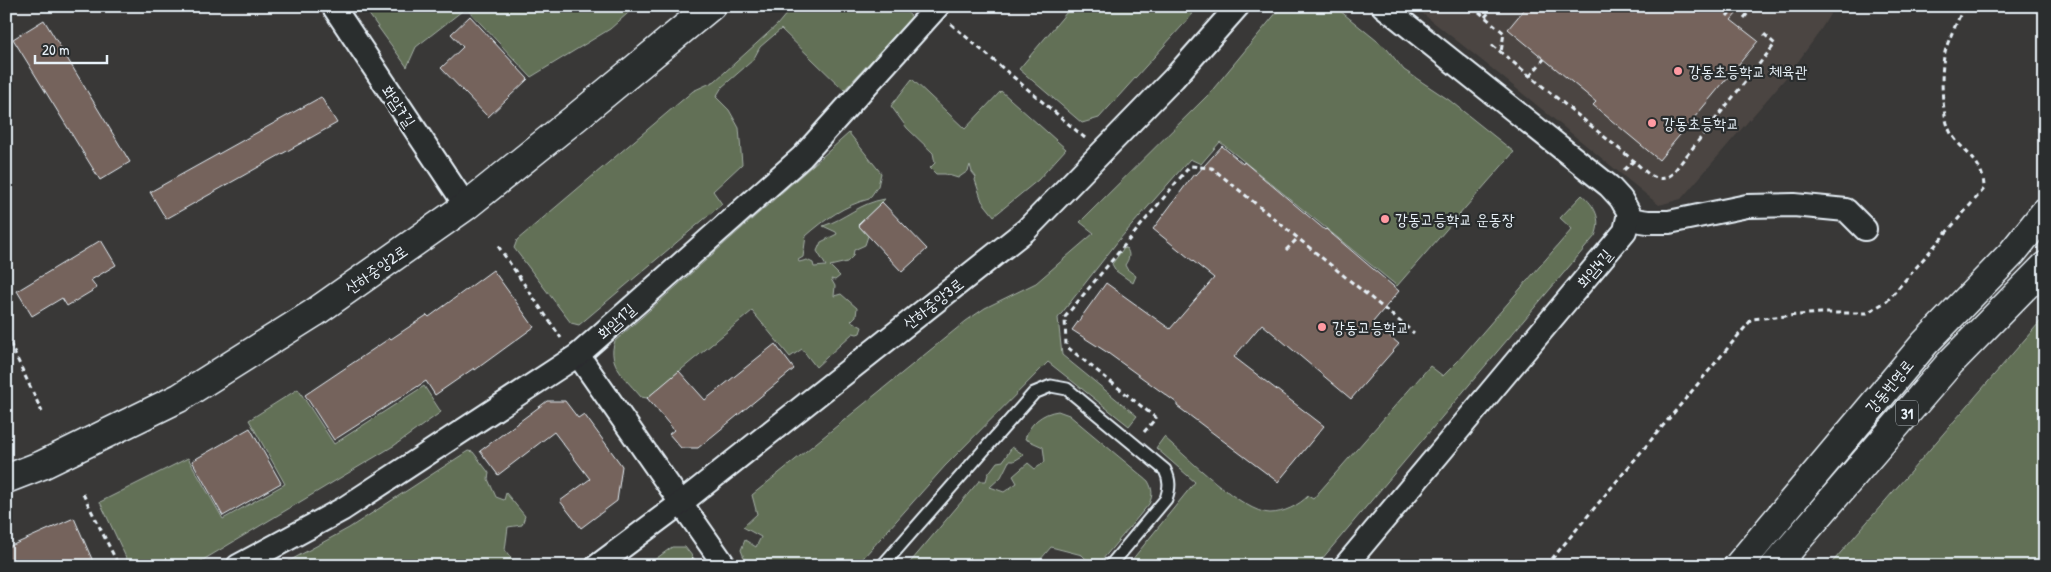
<svg xmlns="http://www.w3.org/2000/svg" width="2051" height="572" font-family="'Patrick Hand','Poor Story',sans-serif">
<style>
.built{fill:#4b4542}
.green{fill:#626f56;stroke:#a5b0a7}
.building{fill:#74635c;stroke:#e8f1f8}
.lines{fill:none;stroke-linecap:round;stroke-linejoin:round}
.service-casing{stroke:#e8f1f8;stroke-width:15}
.minor-casing{stroke:#e8f1f8;stroke-width:26}
.secondary-casing{stroke:#e8f1f8;stroke-width:31}
.trunk-casing{stroke:#e8f1f8;stroke-width:31}
.path{stroke:#e8f1f8;stroke-width:3;stroke-dasharray:5 4;stroke-linecap:butt}
.service{stroke:#2a2d2e;stroke-width:11}
.minor{stroke:#2a2d2e;stroke-width:22}
.secondary{stroke:#2a2d2e;stroke-width:28}
.trunk{stroke:#2a2d2e;stroke-width:28}
.poi-dot{fill:#ff9aa2;stroke:#2a2d2e;stroke-width:2}
.labels{text-anchor:middle;dominant-baseline:central;stroke-width:4.5;stroke-linejoin:round;paint-order:stroke}
.shield{fill:#2a2d2e;stroke:#afb6bb;stroke-width:1}
.shield-label{font-size:15px;font-weight:bold;fill:#e8f1f8}
.poi-label{font-size:16px;fill:#e8f1f8;stroke:#2a2d2e;text-anchor:start}
.street-label{font-size:16px;fill:#e8f1f8;stroke:#2a2d2e}
</style>
<rect width="100%" height="100%" fill="#393837"/>
<filter id="ink" filterUnits="userSpaceOnUse"><feTurbulence type="fractalNoise" baseFrequency=".02" numOctaves="2"/><feDisplacementMap in="SourceGraphic" scale="10" xChannelSelector="R" yChannelSelector="G"/><feConvolveMatrix kernelMatrix="1 2 1 2 8 2 1 2 1" color-interpolation-filters="sRGB"/></filter>
<g filter="url(#ink)">
<polygon class="built" points="1413,6 1835,6 1818,34 1789,74 1681,199 1659,205 1490,67"/>
<g class="green">
<polygon points="363,6 636,6 610,29 531,77 466,8 416,47 407,67"/>
<polygon points="793,6 900,6 912,17 844,90 781,29 760,47 753,60 722,87 716,97 729,110 739,128 742,164 713,191 722,204 579,325 571,323 514,248 517,240 693,91 715,81 777,25"/>
<polygon points="1072,6 1192,6 1191,16 1099,118 1082,123 1019,69"/>
<polygon points="1282,6 1334,6 1387,49 1404,70 1449,100 1514,152 1397,286 1220,142 1201,164 1190,159 1118,241 1058,318 1062,355 1137,416 1129,426 1048,362 945,466 856,566 747,566 741,550 745,540 756,547 761,537 743,527 757,514 752,495 966,321 985,308 1036,283 1094,233 1080,222 1209,94"/>
<polygon points="912,79 965,129 1001,91 1066,149 1038,180 994,216 982,201 975,180 976,177 972,172 970,165 968,171 958,178 945,174 936,174 930,168 935,163 933,153 907,128 891,106"/>
<path d="M849,133L881,173L878,186L869,199C845,205 824,220 806,236L803,257L798,260L799,262L807,260L813,263L814,267L826,266L817,251L821,242L837,234L836,232L823,226C846,219 859,203 885,199L858,225L868,236L865,245L854,250L853,256L847,262L830,266L840,276L835,280L831,279L835,286L834,296L841,294L857,308L856,316L851,321L862,327L860,333L857,334L853,333L816,367L802,349L790,357L752,311L647,398L641,397C627,380 606,364 615,341Z"/>
<path d="M1582,195C1595,206 1602,219 1595,236L1316,566H1127L1195,482L1156,448L1164,437C1186,456 1243,513 1270,513C1284,513 1299,505 1308,496L1313,499L1430,366L1443,376L1457,362L1572,229L1560,218Z"/>
<path d="M1126,248C1131,254 1129,259 1125,265L1127,269L1136,276L1133,283L1116,271L1112,264L1123,249Z"/>
<polygon points="2045,316 2045,566 1829,566"/>
<polygon points="424,386 441,412 395,445 193,566 130,566 100,502 188,458 223,519 285,484 249,420 298,389 334,444"/>
<path d="M1058,411L1069,415L1148,481C1153,490 1153,495 1149,504L1097,566H1093L1082,555L1051,547L1035,566H907L979,481H986L988,474L997,462L1003,461L1012,447L1024,455L1014,461H1009L1001,477L990,487L1004,492L1017,483L1013,476L1028,463L1035,469L1045,462L1043,447L1025,439C1029,424 1042,413 1058,411Z"/>
<polygon points="468,451 473,452 489,473 488,479 496,497 504,500 506,493 525,516 522,525 508,527 505,550 517,566 280,566 349,528"/>
<polygon points="672,547 685,547 700,566 646,566"/>
</g>
<g class="building">
<polygon points="1527,6 1743,6 1731,20 1758,41 1659,160 1593,105 1596,102 1508,29"/>
<polygon points="470,16 528,79 488,117 441,68 463,47 451,34"/>
<polygon points="44,20 130,162 100,180 13,39"/>
<polygon points="321,97 337,123 166,219 150,192"/>
<polygon points="1222,146 1243,164 1244,162 1325,230 1326,229 1399,291 1373,322 1399,344 1351,399 1262,324 1234,357 1324,426 1278,482 1177,406 1177,403 1105,351 1072,330 1106,283 1170,329 1214,278 1153,229 1194,174 1196,175"/>
<polygon points="882,202 927,249 902,272 858,225"/>
<polygon points="101,240 116,265 91,280 97,288 67,306 62,298 32,316 17,291"/>
<polygon points="493,270 534,327 475,370 474,368 435,395 426,381 334,440 305,395 390,338 391,339 427,315 429,317"/>
<polygon points="775,344 794,369 698,448 681,448 669,434 674,430 647,398 679,371 705,400"/>
<polygon points="547,401 565,401 578,418 584,414 622,466 617,501 581,528 560,501 590,479 554,432 498,475 480,451"/>
<polygon points="250,428 281,483 223,516 192,461"/>
<polygon points="74,518 95,566 6,566 6,548"/>
</g>
<g class="lines">
<g class="service-casing">
<path id="service" d="M882,566L1034,393L1051,386L1067,389L1165,470C1170,480 1170,488 1166,499L1110,566"/>
</g>
<g class="minor-casing">
<g id="minor">
<polyline points="333,6 466,206"/>
<polyline points="1628,219 1648,222 1669,222 1747,206 1794,205 1846,210 1865,229"/>
<polyline points="578,355 725,566"/>
<polyline points="238,566 343,509 578,355 802,157 938,6"/>
<polyline points="597,566 681,503 1026,230 1174,78 1238,6"/>
<polyline points="1345,566 1625,231 1629,213 1621,199 1609,186 1383,6"/>
</g>
</g>
<g class="secondary-casing">
<polyline id="secondary" points="6,479 42,465 179,398 314,313 466,206 573,120 711,6"/>
</g>
<g class="trunk-casing">
<g id="trunk">
<polyline points="1738,566 1925,343 2012,253 2045,212"/>
<polyline points="1775,566 1950,363 2045,266"/>
</g>
</g>
<g class="path">
<polyline points="1472,6 1504,33 1501,52"/>
<polyline points="1723,6 1725,8 1726,6"/>
<polyline points="1727,16 1736,6"/>
<polyline points="1485,17 1491,10 1487,6"/>
<polyline points="1744,18 1754,6"/>
<polyline points="951,24 1085,138"/>
<polyline points="1492,45 1634,161"/>
<polyline points="1530,76 1544,59"/>
<path d="M1624,170L1634,161C1645,171 1657,186 1672,174L1775,44L1763,33"/>
<polyline points="498,246 561,338"/>
<polyline points="1286,250 1298,238"/>
<polyline points="6,335 42,412"/>
<polyline points="1144,432 1156,418 1066,346 1065,317 1190,166 1212,168 1414,333"/>
<polyline points="83,494 119,566"/>
<path d="M1546,566L1752,319L1821,313H1867L1887,301L1984,189C1984,161 1966,155 1952,135C1941,118 1940,72 1945,52C1949,37 1958,21 1964,6"/>
</g>
<use href="#service" class="service"/>
<use href="#minor" class="minor"/>
<use href="#secondary" class="secondary"/>
<use href="#trunk" class="trunk"/>
</g>
</g>
<g class="poi-dot">
<circle cx="1678" cy="71" r="5"/>
<circle cx="1652" cy="123" r="5"/>
<circle cx="1385" cy="219" r="5"/>
<circle cx="1322" cy="327" r="5"/>
</g>
<g class="labels">
<rect class="shield" x="1896" y="400.5" width="22" height="25" rx="4"/>
<g class="shield-label">
<text x="1907" y="413">31</text>
</g>
<g class="poi-label">
<text x="1688" y="71">강동초등학교 체육관</text>
<text x="1662" y="123">강동초등학교</text>
<text x="1395" y="219">강동고등학교 운동장</text>
<text x="1332" y="327">강동고등학교</text>
</g>
<g class="street-label">
<text transform="translate(399 106) rotate(56)">화암7길</text>
<text transform="translate(1594 268) rotate(-50)">화암4길</text>
<text transform="translate(376 269) rotate(-35)">산하중앙2로</text>
<text transform="translate(933 303) rotate(-38)">산하중앙3로</text>
<text transform="translate(616 321) rotate(-42)">화암1길</text>
<text transform="translate(1889 386) rotate(-50)">강동번영로</text>
</g>
</g>
<rect width="2051" height="572" fill="none" stroke="#2a2d2e" stroke-width="25"/>
<rect x="12" y="12" width="2026" height="547" fill="none" stroke="#e8f1f8" stroke-width="2" filter="url(#ink)"/>
<path d="M35 55v8h72v-8" fill="none" stroke="#e8f1f8" stroke-width="2.5"/>
<text x="42" y="55" font-size="15" fill="#e8f1f8" stroke="#2a2d2e" stroke-width="4" paint-order="stroke">20 m</text>
</svg>
